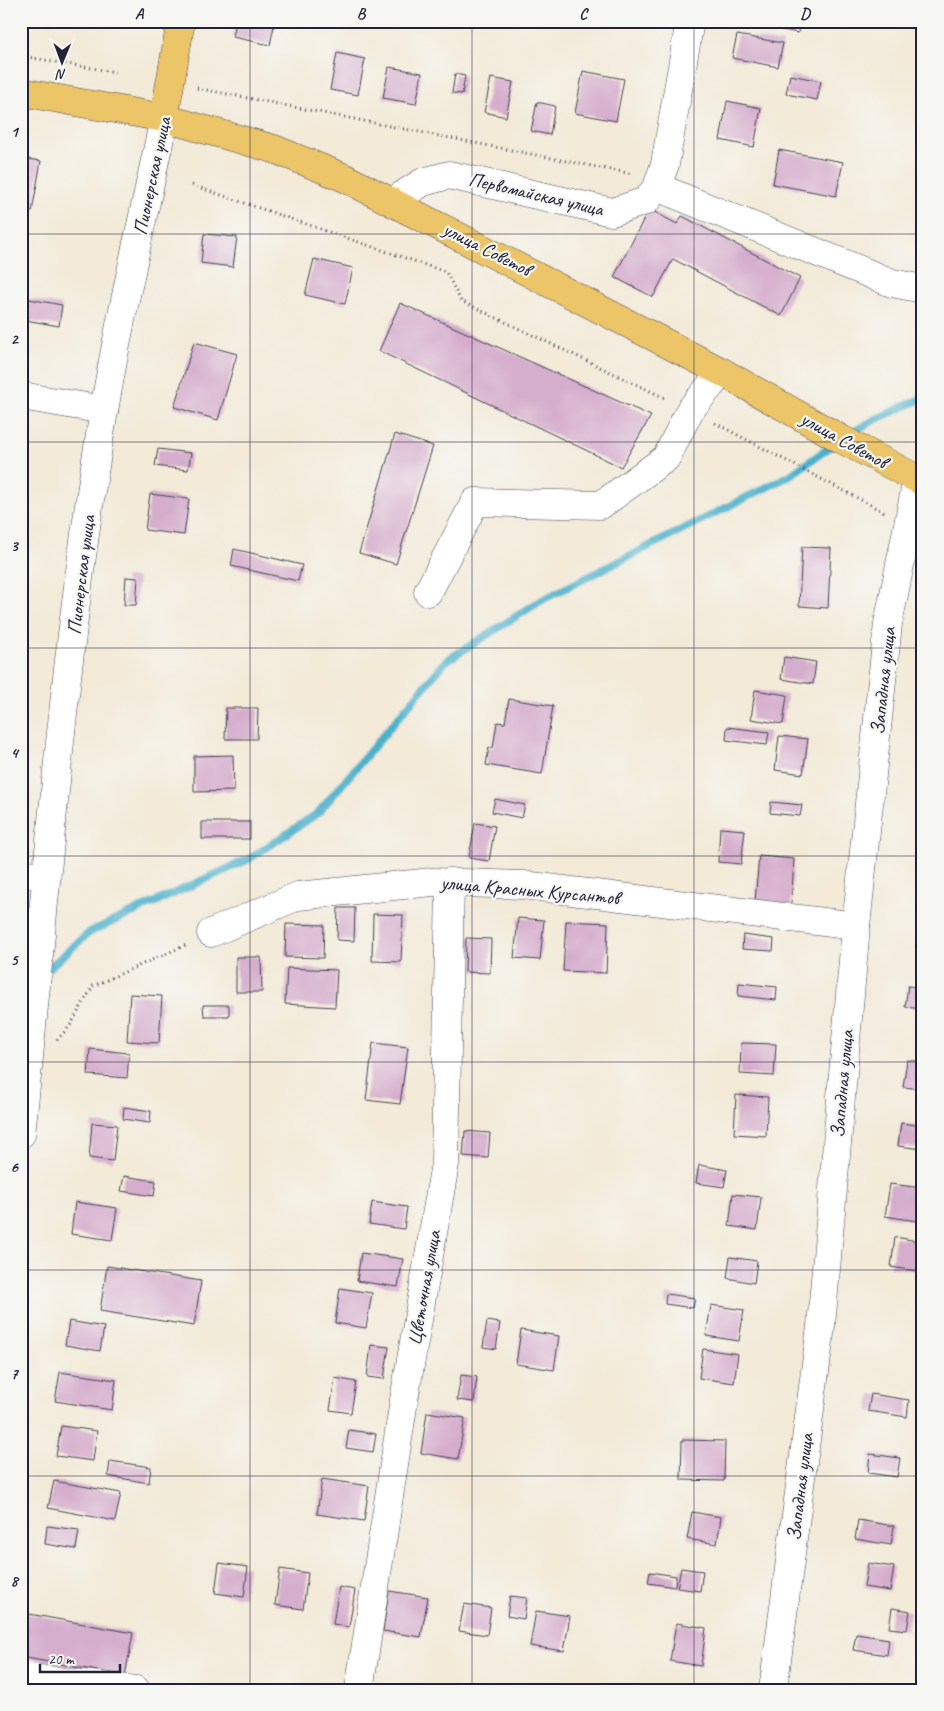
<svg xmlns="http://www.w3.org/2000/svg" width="944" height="1711" font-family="Caveat,sans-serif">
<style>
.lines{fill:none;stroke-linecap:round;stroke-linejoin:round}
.stream{stroke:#4cb1cc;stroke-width:8}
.building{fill:#d6aecd}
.minor-casing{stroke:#414053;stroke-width:29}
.major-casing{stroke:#414053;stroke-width:29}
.path{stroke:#414053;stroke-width:3;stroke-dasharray:1 4;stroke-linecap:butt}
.minor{stroke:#fff;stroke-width:28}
.major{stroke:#edc569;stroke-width:28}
.grid{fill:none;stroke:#22223b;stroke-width:1;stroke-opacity:0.55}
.labels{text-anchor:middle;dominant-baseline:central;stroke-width:4.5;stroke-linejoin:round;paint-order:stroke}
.street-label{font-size:20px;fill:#22223b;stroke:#f6f6f2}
.neatline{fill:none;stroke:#22223b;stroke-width:2}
.grid-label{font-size:16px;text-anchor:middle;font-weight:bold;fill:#22223b}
</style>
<rect width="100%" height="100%" fill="#f6f6f2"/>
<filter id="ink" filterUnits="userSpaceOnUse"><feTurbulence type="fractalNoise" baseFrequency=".02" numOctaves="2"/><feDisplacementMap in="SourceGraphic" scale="10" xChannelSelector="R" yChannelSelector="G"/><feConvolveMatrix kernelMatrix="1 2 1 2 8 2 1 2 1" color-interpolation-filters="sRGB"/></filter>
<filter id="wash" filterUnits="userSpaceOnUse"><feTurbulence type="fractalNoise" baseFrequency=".0096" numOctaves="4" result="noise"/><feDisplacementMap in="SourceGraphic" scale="20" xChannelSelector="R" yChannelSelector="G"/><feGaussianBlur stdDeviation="1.12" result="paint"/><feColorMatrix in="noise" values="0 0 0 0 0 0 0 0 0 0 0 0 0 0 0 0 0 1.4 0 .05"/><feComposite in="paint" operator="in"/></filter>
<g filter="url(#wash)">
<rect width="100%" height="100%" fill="#f3ead8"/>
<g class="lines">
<g class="stream">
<polyline points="846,436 874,420 923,398"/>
<polyline points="44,972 90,932 249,859 318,813 446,661 542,600 789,476 837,442"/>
</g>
</g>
<g id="blocks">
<g class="building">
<polygon points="236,21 275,21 270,45 233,37"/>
<polygon points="758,21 800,21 798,33 757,25"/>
<polygon points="737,35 783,43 778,67 732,58"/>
<polygon points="337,53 365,59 358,95 330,90"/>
<polygon points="389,67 422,73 416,104 383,98"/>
<polygon points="583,71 624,79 616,121 575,113"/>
<polygon points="455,74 465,76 462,94 452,93"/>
<polygon points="790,75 821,81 817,100 786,94"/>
<polygon points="491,78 513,82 506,117 484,112"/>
<polygon points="727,101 761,108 754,147 720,140"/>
<polygon points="537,102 555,106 550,135 531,131"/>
<polygon points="779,150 843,162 836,196 773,184"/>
<polygon points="21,158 41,161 32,212 21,211"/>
<polygon points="649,209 677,224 682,216 800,278 781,316 673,259 653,297 614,277"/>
<polygon points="204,234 237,237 233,267 201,263"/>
<polygon points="314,259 353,268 345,304 305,295"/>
<polygon points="29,299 62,305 59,326 25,320"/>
<polygon points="400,303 651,416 621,467 379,351"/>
<polygon points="194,342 237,354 218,420 174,407"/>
<polygon points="395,434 433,446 396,564 359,553"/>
<polygon points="158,449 191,453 188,470 155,466"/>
<polygon points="150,494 189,499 184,535 145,530"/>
<polygon points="802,547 831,548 828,608 799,606"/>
<polygon points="234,549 302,565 298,581 231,566"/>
<polygon points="126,577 138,578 136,605 124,605"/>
<polygon points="784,657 816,662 813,684 781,679"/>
<polygon points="755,690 787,695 783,724 751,719"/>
<polygon points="509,699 553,706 542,774 486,765 489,747 493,748 497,722 505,723"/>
<polygon points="226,708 258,708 257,739 225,739"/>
<polygon points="727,727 769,732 767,745 726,740"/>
<polygon points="779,736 808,739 803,774 775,770"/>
<polygon points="233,755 234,791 194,792 194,756"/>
<polygon points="495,799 525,805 522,818 492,812"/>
<polygon points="771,802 802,805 800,816 770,813"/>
<rect x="202" y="822" width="48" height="17"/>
<polygon points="475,823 495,826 489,861 469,858"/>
<polygon points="720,828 745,830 741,864 718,862"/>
<polygon points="759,856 794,859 791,906 755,902"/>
<polygon points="338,908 355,908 354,941 337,940"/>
<polygon points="373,914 403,915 401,962 372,961"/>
<polygon points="518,918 544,920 540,960 514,958"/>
<polygon points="922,919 923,919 923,948 916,947"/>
<polygon points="566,921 608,923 606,973 563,971"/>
<polygon points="286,924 324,925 323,958 285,957"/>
<polygon points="743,935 774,939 773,951 742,949"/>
<polygon points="466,938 491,939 490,973 465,972"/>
<polygon points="236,957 261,957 262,992 236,992"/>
<polygon points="287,968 337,970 335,1007 285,1004"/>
<polygon points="739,983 777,987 776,1000 738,996"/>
<polygon points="908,986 923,988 923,1009 905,1007"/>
<polygon points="130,994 162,996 159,1043 127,1041"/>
<polygon points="203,1005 229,1005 229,1016 204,1016"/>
<polygon points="373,1043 408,1047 400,1104 366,1100"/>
<polygon points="741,1043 776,1044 774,1076 740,1074"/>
<polygon points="90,1049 129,1053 127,1078 88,1075"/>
<polygon points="907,1060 923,1062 923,1089 903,1087"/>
<polygon points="736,1095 768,1097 766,1136 734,1134"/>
<polygon points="124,1107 151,1111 150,1123 123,1119"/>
<polygon points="92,1123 117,1125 113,1161 89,1158"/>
<polygon points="901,1123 923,1126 923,1149 898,1146"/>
<polygon points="465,1131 490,1133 488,1158 463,1156"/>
<polygon points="699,1165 727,1170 724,1187 696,1183"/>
<polygon points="124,1176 156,1181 154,1196 121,1191"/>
<polygon points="890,1184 923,1188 923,1222 885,1216"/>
<polygon points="733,1194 761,1197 757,1230 729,1226"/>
<polygon points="75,1202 117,1208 112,1240 71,1234"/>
<polygon points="372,1202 407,1207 404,1229 369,1224"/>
<polygon points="895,1237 923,1242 923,1272 891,1267"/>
<polygon points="361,1253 403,1259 398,1287 357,1281"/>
<polygon points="730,1257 757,1261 754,1283 727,1278"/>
<polygon points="107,1266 201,1281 194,1326 100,1311"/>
<polygon points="340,1288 372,1293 366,1328 335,1323"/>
<polygon points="666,1294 695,1298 693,1308 665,1304"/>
<polygon points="711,1305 744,1310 739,1341 706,1336"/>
<polygon points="69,1321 104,1327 100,1351 65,1345"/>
<polygon points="487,1321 500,1323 496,1349 483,1347"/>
<polygon points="521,1330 559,1336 554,1370 516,1364"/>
<polygon points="371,1345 389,1347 384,1379 367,1377"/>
<polygon points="703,1349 738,1354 734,1383 699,1378"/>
<polygon points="60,1372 116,1380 112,1410 55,1401"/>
<polygon points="461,1375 477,1377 474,1402 457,1400"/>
<polygon points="335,1378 356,1382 351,1413 330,1410"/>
<polygon points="871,1394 909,1400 907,1417 868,1411"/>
<polygon points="427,1412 465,1418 458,1459 421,1453"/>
<polygon points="61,1426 97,1431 93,1461 56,1456"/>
<polygon points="349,1430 376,1434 373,1452 346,1448"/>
<polygon points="682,1440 725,1441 724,1481 681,1480"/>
<polygon points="870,1454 900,1458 897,1477 868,1473"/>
<polygon points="110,1461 151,1467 149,1483 108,1476"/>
<polygon points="322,1479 369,1486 364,1521 317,1514"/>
<polygon points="54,1481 121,1493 115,1521 48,1508"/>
<polygon points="692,1512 721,1517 717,1544 687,1539"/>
<polygon points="858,1520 894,1526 891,1545 855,1539"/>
<polygon points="47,1526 79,1530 76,1549 45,1544"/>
<polygon points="219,1563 248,1567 244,1597 215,1593"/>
<polygon points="868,1563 894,1567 890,1591 864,1587"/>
<polygon points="681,1568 703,1571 700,1591 677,1588"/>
<polygon points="280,1569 308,1573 303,1609 275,1605"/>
<polygon points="650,1572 676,1576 675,1587 648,1583"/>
<polygon points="339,1587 355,1590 349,1627 333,1624"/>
<polygon points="389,1591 428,1597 421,1637 383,1631"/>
<polygon points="510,1596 527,1598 524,1619 507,1616"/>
<polygon points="464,1604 491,1608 487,1635 459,1631"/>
<polygon points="892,1608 910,1611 907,1630 889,1628"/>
<polygon points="536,1611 570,1616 564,1651 530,1646"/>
<polygon points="24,1613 133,1633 125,1676 21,1657"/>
<polygon points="676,1623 706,1628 701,1666 670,1661"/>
<polygon points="856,1634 889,1639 887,1655 853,1650"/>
</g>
</g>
</g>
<g filter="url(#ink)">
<use href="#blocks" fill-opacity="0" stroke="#414053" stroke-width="1"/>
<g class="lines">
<g class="minor-casing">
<g id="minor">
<polyline points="657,187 892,283 923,289"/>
<polyline points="393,201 423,182 449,175 612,212 646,201 657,187 665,164 690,21"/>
<polyline points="21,396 104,410"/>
<polyline points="428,592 475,502 601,505 666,458 690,410 722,372"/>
<polyline points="21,874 46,875"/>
<polyline points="211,933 298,896 432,882 523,885 856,926"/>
<path d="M21,1134C47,893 63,650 104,411C120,313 144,215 164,118"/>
<polyline points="21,1677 136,1690"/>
<polyline points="359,1690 404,1400 445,1164 450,882"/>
<polyline points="773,1690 821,1326 856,926 888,624 917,480"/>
</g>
</g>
<g class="major-casing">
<g id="major">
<polyline points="21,92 164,118 274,149 345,178 722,372 841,439 923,482"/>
<polyline points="164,118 181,21"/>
</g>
</g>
<g class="path">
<polyline points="21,56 115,72"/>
<polyline points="197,88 632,174"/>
<polyline points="192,185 446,272 461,301 667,399"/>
<polyline points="715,423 884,512"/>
<polyline points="57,1040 70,1026 93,986 188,944"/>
</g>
<use href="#minor" class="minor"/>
<use href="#major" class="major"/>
</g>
</g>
<path class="grid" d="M250,21V1690M472,21V1690M694,21V1690M21,234H923M21,442H923M21,648H923M21,856H923M21,1062H923M21,1270H923M21,1476H923"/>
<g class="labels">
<g class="street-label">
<text transform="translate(152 176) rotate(-78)">Пионерская улица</text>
<text transform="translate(536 194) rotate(13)">Первомайская улица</text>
<text transform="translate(487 249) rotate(27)">улица Советов</text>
<text transform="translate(844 440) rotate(29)">улица Советов</text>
<text transform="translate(81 575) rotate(-83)">Пионерская улица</text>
<text transform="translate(883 681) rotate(-84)">Западная улица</text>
<text transform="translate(530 890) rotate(5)">улица Красных Курсантов</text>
<text transform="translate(842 1084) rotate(-85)">Западная улица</text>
<text transform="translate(424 1288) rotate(-80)">Цветочная улица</text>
<text transform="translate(800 1487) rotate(-83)">Западная улица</text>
</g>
</g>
<rect width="944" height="1711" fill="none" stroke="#f6f6f2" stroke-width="55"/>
<g transform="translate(62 62) rotate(181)" stroke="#f6f6f2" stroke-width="4" paint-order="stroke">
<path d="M0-4L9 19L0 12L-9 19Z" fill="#22223b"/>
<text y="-8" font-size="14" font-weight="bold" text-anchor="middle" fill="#22223b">N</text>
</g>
<path d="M40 1664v8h80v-8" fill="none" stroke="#22223b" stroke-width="2.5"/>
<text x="48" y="1664" font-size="15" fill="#22223b" stroke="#f6f6f2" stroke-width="4" paint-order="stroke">20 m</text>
<rect x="28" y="28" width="888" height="1656" class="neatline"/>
<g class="grid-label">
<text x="139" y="19">A</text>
<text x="361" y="19">B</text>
<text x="583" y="19">C</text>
<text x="805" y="19">D</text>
<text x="14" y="137">1</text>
<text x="14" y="344">2</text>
<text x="14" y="551">3</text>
<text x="14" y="758">4</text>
<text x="14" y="965">5</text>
<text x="14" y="1172">6</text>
<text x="14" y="1379">7</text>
<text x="14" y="1586">8</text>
</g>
</svg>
